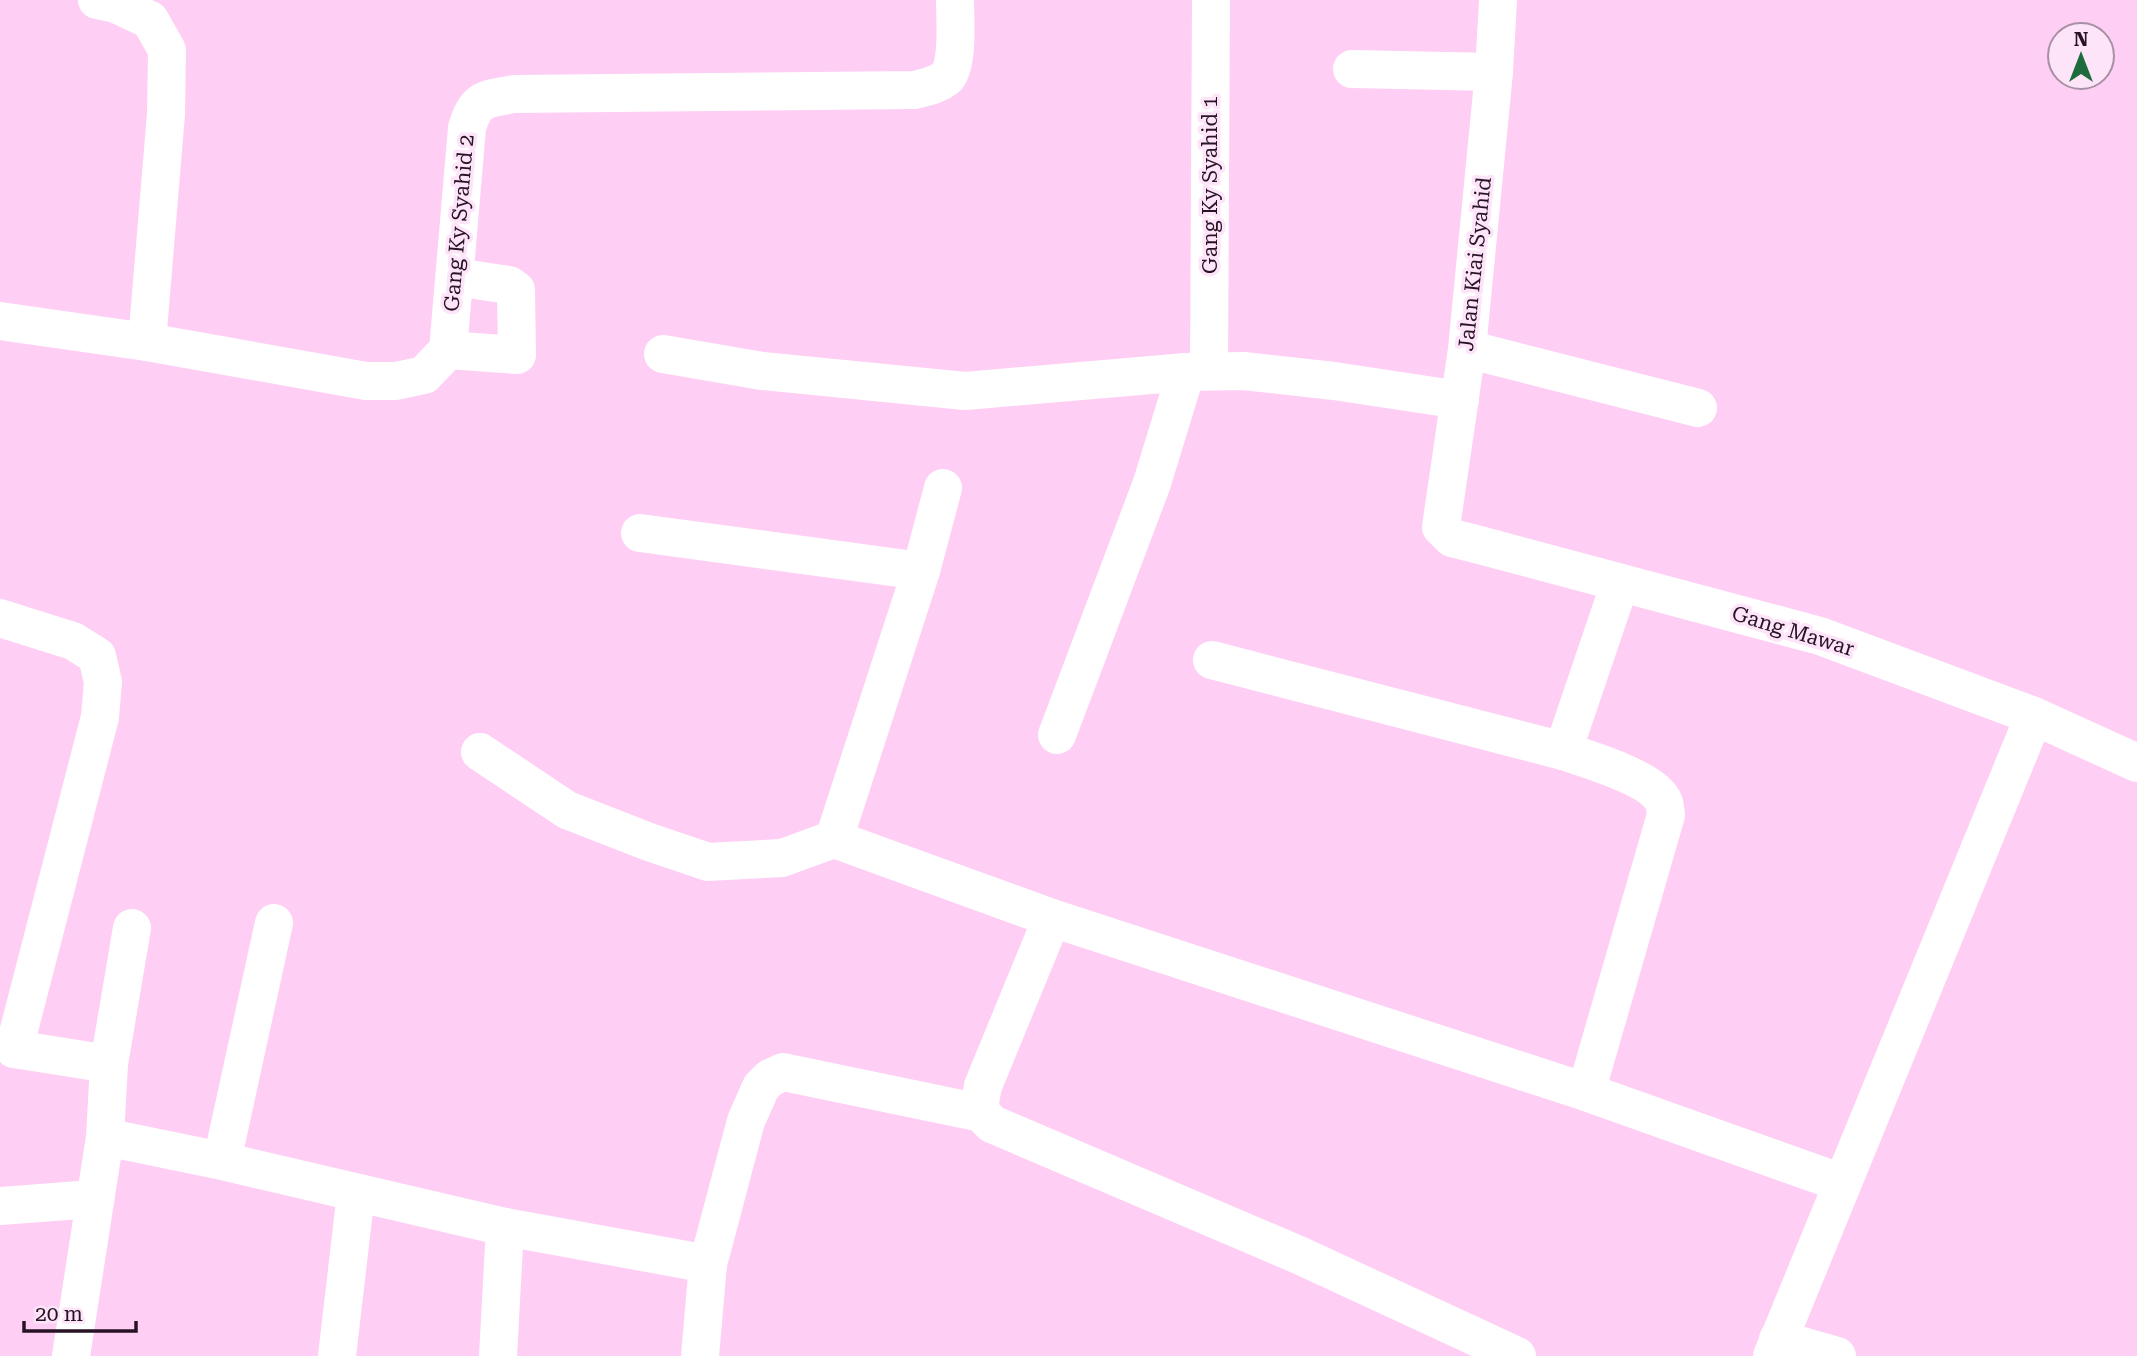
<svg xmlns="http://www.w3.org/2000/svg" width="2137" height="1356" font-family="'Roboto Serif',serif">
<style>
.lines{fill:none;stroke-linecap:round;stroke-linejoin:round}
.minor{stroke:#fff;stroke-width:38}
.labels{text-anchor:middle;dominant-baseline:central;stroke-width:7;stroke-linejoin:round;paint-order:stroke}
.street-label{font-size:21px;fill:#281325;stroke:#fde4f8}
</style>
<rect width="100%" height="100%" fill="#fecef5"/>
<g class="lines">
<g class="minor">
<polyline points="97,0 116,4 150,20 167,50 166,114 147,342"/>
<polyline points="1498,0 1494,72 1467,349 1441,527 1452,538 1472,543 1820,636 2034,716 2137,763"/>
<polyline points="1352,69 1494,72"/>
<path d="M0,321L147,342L366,381H396L424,375L448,350L467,128C476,97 485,100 514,94L915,90C926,87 937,85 946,78C959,66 955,17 955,0"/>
<polyline points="1467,349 1698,408"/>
<polyline points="448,350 517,355 516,290 509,285 455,277"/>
<polyline points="663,354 762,371 965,391 1186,372 1243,371 1334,381 1460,400"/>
<polyline points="1209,371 1211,0"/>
<polyline points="640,533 921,571"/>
<polyline points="0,618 73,641 97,656 103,682 100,717 14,1049 109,1064"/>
<polyline points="1212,660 1563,751"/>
<polyline points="1057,735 1152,483 1186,372"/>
<polyline points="480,752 567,810 649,842 708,862 782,858 834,839 1052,918 1586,1092 1842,1183"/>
<polyline points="834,839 921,571 943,488"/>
<path d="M1586,1092L1666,815C1665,807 1665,801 1659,795C1644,776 1587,759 1563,751L1620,583"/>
<polyline points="981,1113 980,1102 983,1086 1052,918"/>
<polyline points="105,1137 222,1161 505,1227 708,1264"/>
<polyline points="222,1161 274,923"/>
<polyline points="0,1206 93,1199"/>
<polyline points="1778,1339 1837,1356"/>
<polyline points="71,1356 105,1137 109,1064 132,928"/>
<polyline points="337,1356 356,1193"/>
<polyline points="498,1356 505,1227"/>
<polyline points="700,1356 708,1264 746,1121 761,1087 770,1078 783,1072 981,1113 992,1124 1301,1256 1517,1356"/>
<polyline points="1772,1356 2034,716"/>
</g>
</g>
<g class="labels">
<g class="street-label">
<text transform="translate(1210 185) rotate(-90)">Gang Ky Syahid 1</text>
<text transform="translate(459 223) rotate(-85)">Gang Ky Syahid 2</text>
<text transform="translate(1475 264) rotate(-84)">Jalan Kiai Syahid</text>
<text transform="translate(1793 631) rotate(17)">Gang Mawar</text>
</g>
</g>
<g transform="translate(2081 56)"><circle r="33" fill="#fde4f8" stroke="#a890a4" stroke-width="2"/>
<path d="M0-5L12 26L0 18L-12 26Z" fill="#1d6c3d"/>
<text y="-10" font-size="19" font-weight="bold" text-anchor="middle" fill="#281325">N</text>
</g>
<path d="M24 1321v10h112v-10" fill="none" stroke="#281325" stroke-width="3.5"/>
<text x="35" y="1321" font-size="21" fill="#281325" stroke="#fde4f8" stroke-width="5" paint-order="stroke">20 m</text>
</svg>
